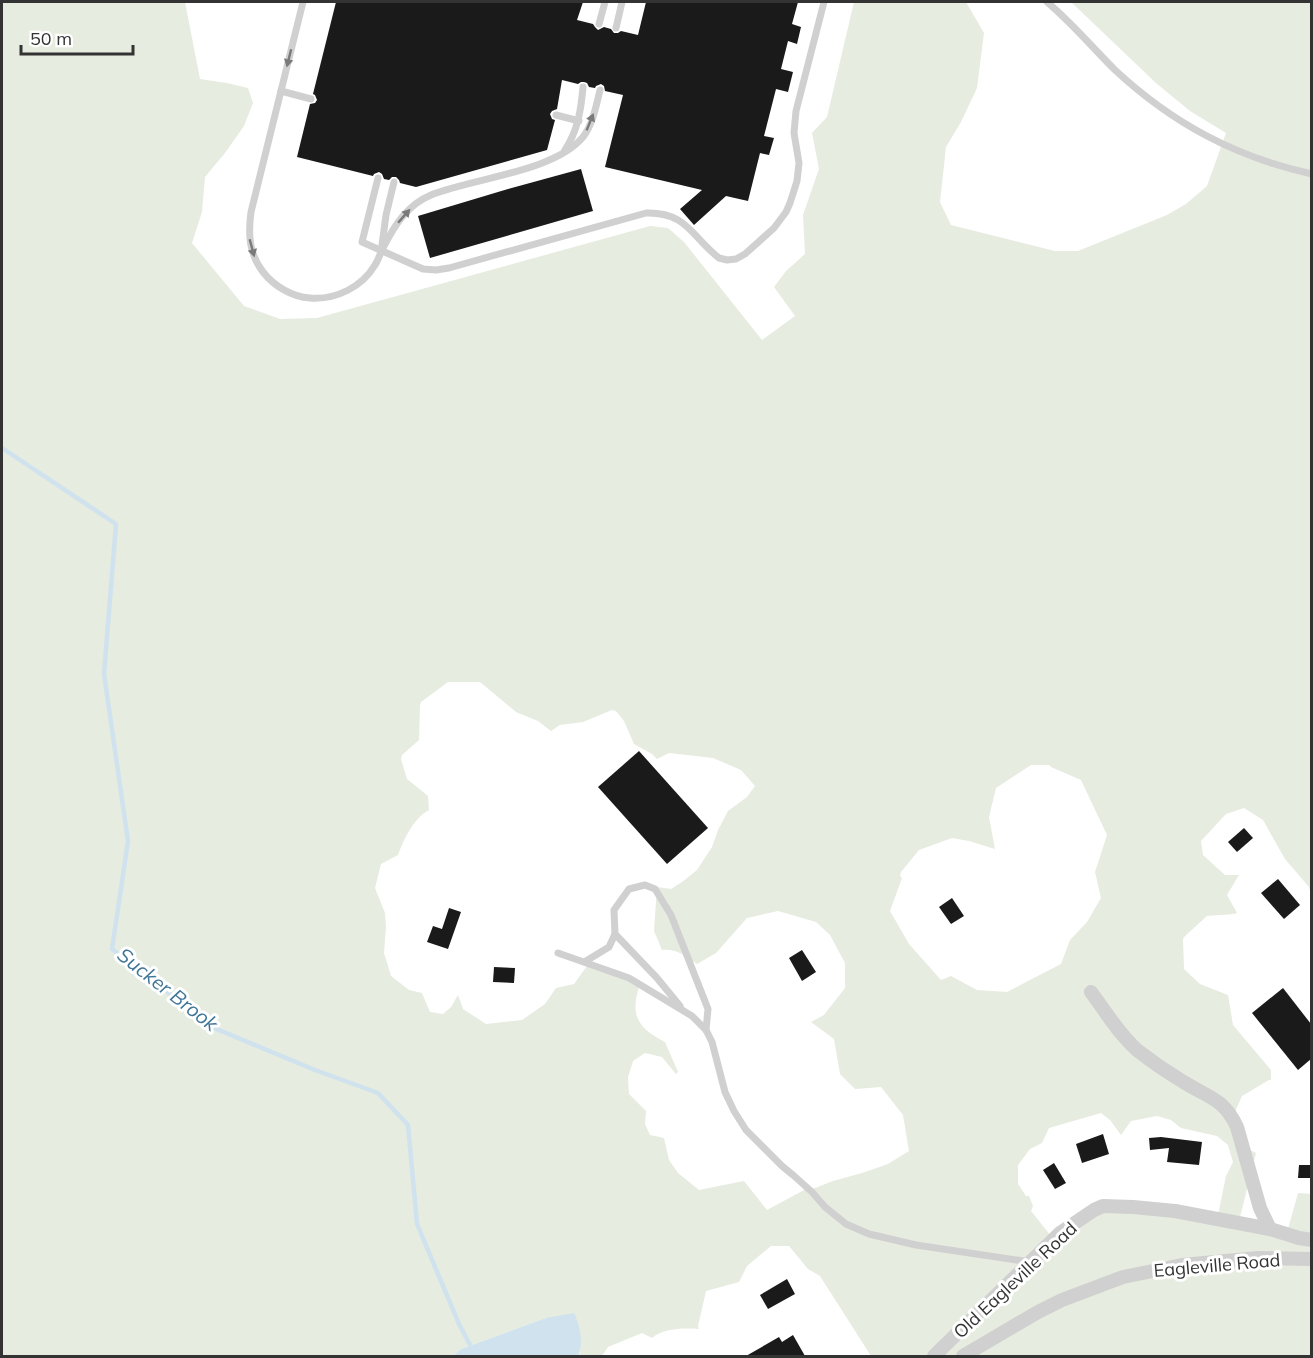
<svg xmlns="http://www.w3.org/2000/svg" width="1313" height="1358" font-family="Mulish,sans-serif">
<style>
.green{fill:#e6ecdf;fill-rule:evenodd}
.water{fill:#cfe2ee}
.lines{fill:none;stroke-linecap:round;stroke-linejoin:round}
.stream{stroke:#cfe2ee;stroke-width:4.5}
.building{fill:#1a1a1a}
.lane{stroke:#d0d0d0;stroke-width:7}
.street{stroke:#d0d0d0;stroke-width:14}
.oneway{fill:#7a7a7a}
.labels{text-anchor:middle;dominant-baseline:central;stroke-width:6;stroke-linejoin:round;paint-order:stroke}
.street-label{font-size:18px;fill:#333;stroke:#fff}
.water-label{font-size:20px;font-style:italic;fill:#3f7597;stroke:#fff}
</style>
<rect width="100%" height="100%" fill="#fff"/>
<path class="green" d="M2,2H185L200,79L227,83L248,88L253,103L244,126L225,153L205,177L202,212L192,243L244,306L280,319L317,318L650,226L668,228L684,242L762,340L795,316L774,287L786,271L805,254L803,215L819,169L812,133L827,117L854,2H966L984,33L977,88L961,122L946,147L940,202L951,225L1055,251H1078L1167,215L1186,204L1207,186L1226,133L1190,111L1156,83L1071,2H1311V894L1309,887L1285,859L1263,820L1244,808L1226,814L1201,841L1203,855L1225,875H1239L1227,895L1237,913L1234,914L1207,916L1185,936L1183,939L1184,969L1200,984L1228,995L1233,1025L1271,1070V1080H1269L1242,1096L1231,1121L1237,1143L1256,1153L1240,1217L1288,1229L1298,1193L1311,1194V1356H871L820,1276L808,1269L789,1246H771L747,1266L739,1282L706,1291L698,1326L699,1329C684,1328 664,1328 652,1338L642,1333L608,1347L602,1356H578L580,1352L546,1318L461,1349L453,1356H2ZM448,682H480L516,712L538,721L551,731L560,725L583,722L612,710L616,711L624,721L634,744L652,754L657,759L669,753L713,758L741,770L755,786L747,797L728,811L718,830L712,847L697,870L682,882L671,889L657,887L654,931L662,950C676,948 686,956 697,964L716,953L747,918L778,911L816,922L830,935L845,963V988L824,1015L811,1022L834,1039L840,1074L855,1089L881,1087L903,1115L909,1151L888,1164L862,1173L833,1181L815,1188L804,1190L767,1210L744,1181L699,1190L678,1173L669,1160L664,1138L650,1135L645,1124L646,1111L629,1094L628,1077L633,1061L645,1053L662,1057L676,1074L678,1072L665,1042C638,1028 630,1016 639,987L634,985L623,976L587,966L574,984L556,988L545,1004L522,1020L486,1024L463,1009L458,995L451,1007L443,1014L430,1012L422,993L409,990L391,976L384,953L386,927L385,913L375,888L381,864L398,855C404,839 413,819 429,810L428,796L407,779L401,759L402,755L419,740L420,705L421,702ZM1031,765H1049L1051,767L1081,780L1107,835L1095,872L1101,898L1087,922L1070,940L1061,964L1007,992L977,990L951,976L941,980L909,944L890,911L902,878L900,876L901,872L919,850L952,838L969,841L995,849L989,817L996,788ZM1101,1113L1110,1120L1121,1135L1131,1121L1157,1116L1171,1120L1181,1128L1217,1136L1228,1145L1233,1162L1226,1176L1218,1215L1107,1204L1051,1236L1031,1211L1033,1206L1029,1196H1026L1018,1184V1165L1030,1149L1042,1143L1049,1128Z"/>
<path class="water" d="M574,1313C580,1326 584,1343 578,1356H453L461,1349L546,1318Z"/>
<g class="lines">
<polyline class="stream" points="2,448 116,524 104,674 128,841 112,949 214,1028 315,1070 378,1093 408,1125 417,1224 459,1324 476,1356"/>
</g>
<g class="building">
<polygon points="336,2 583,2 577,20 593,24 595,27 598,30 604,27 611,29 614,33 618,33 621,31 638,35 646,2 798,2 792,24 801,27 797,44 788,41 781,69 793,72 788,92 776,89 764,136 774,138 769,155 760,153 748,201 726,196 694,225 680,209 702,190 605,167 623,95 605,91 604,86 601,84 596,86 595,88 589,87 587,83 584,82 581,82 578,84 562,80 557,109 552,111 550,114 552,119 555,120 547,150 416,187 400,183 399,180 396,177 392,177 389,180 384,179 382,174 379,172 374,174 373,176 297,157 310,104 315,103 317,100 315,95 313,94"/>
<polygon points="581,169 593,211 430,258 418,216 508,189"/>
<polygon points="639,751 708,828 667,864 598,787"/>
<polygon points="1244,828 1253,838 1237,852 1228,842"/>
<polygon points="1278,879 1300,905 1284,919 1261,893"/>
<polygon points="952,898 964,916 951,924 939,907"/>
<polygon points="449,908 461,912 448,949 427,942 433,926 442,929"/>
<polygon points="802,950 816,972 802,981 789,958"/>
<polygon points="494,967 515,968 514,983 493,982"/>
<polygon points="1283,988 1311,1024 1311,1059 1298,1070 1252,1013"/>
<polygon points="1103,1134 1109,1154 1082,1163 1076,1144"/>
<polygon points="1161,1137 1202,1142 1199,1165 1167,1162 1169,1148 1150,1150 1149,1138"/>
<polygon points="1054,1163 1066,1183 1055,1189 1043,1170"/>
<polygon points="1299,1165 1311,1165 1311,1178 1298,1178"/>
<polygon points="787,1279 795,1294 768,1309 760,1295"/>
<polygon points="793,1335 805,1356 746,1356 779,1337 782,1342"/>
</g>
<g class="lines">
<g class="lane">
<path d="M303,2L251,212C248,234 249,254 263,272C274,286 292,297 310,298C336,300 362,287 375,265C379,259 380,253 383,248C394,226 407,205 431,195C473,178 554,172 583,137C593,124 596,106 600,90"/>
<path d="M1047,2C1071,22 1092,47 1115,70C1172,123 1235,157 1312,174"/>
<polyline points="599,24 605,2"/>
<polyline points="616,28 622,2"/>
<polyline points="281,91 311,99"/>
<polyline points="556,115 579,121"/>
<path d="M565,150C578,130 581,110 583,87"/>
<path d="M378,178L362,242L423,269L436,270L449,268L646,213C687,212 691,236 719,258L727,260L736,259L745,254L774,228L786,212L790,203L797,181L799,163L794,133L796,111L824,2"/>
<polyline points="382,245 386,215 394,182"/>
<polyline points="615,934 657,978 680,1006"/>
<polyline points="558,953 629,978 692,1016 706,1030 712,1042 725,1092 734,1111 746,1130 782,1166 793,1175 812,1192 825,1207 846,1224 869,1234 916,1245 1030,1262"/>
<polyline points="586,961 609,947 615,934 614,910 629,889 645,885 655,889 671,915 708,1009 706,1030"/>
</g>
<g class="street">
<path d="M1091,992C1106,1012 1118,1033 1137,1050C1151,1061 1167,1072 1182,1081C1207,1097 1224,1098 1237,1127L1260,1208L1270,1229"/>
<polyline points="934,1356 1060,1233 1094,1210 1103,1206 1133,1207 1175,1211 1270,1229 1299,1238 1312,1240"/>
<polyline points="963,1356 1038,1312 1062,1300 1123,1277 1182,1265 1258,1258 1312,1259"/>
</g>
</g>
<defs><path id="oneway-solid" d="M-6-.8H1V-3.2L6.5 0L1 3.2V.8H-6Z" transform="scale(1.5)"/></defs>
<g class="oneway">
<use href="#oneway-solid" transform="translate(289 58) rotate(104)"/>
<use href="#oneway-solid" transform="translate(590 122) rotate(-68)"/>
<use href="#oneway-solid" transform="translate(404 216) rotate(-49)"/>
<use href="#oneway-solid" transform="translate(252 248) rotate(75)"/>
</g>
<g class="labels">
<g class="street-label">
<text transform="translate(1217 1265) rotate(-5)">Eagleville Road</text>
<text transform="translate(1015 1280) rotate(-43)">Old Eagleville Road</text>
</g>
<g class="water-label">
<text transform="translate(168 989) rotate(38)">Sucker Brook</text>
</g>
</g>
<rect width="1313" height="1358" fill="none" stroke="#333333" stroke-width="6"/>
<path d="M21 45v9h112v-9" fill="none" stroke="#333333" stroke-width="3"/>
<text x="30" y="45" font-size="18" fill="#333333" stroke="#ffffff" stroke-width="4.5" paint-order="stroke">50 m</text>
</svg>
